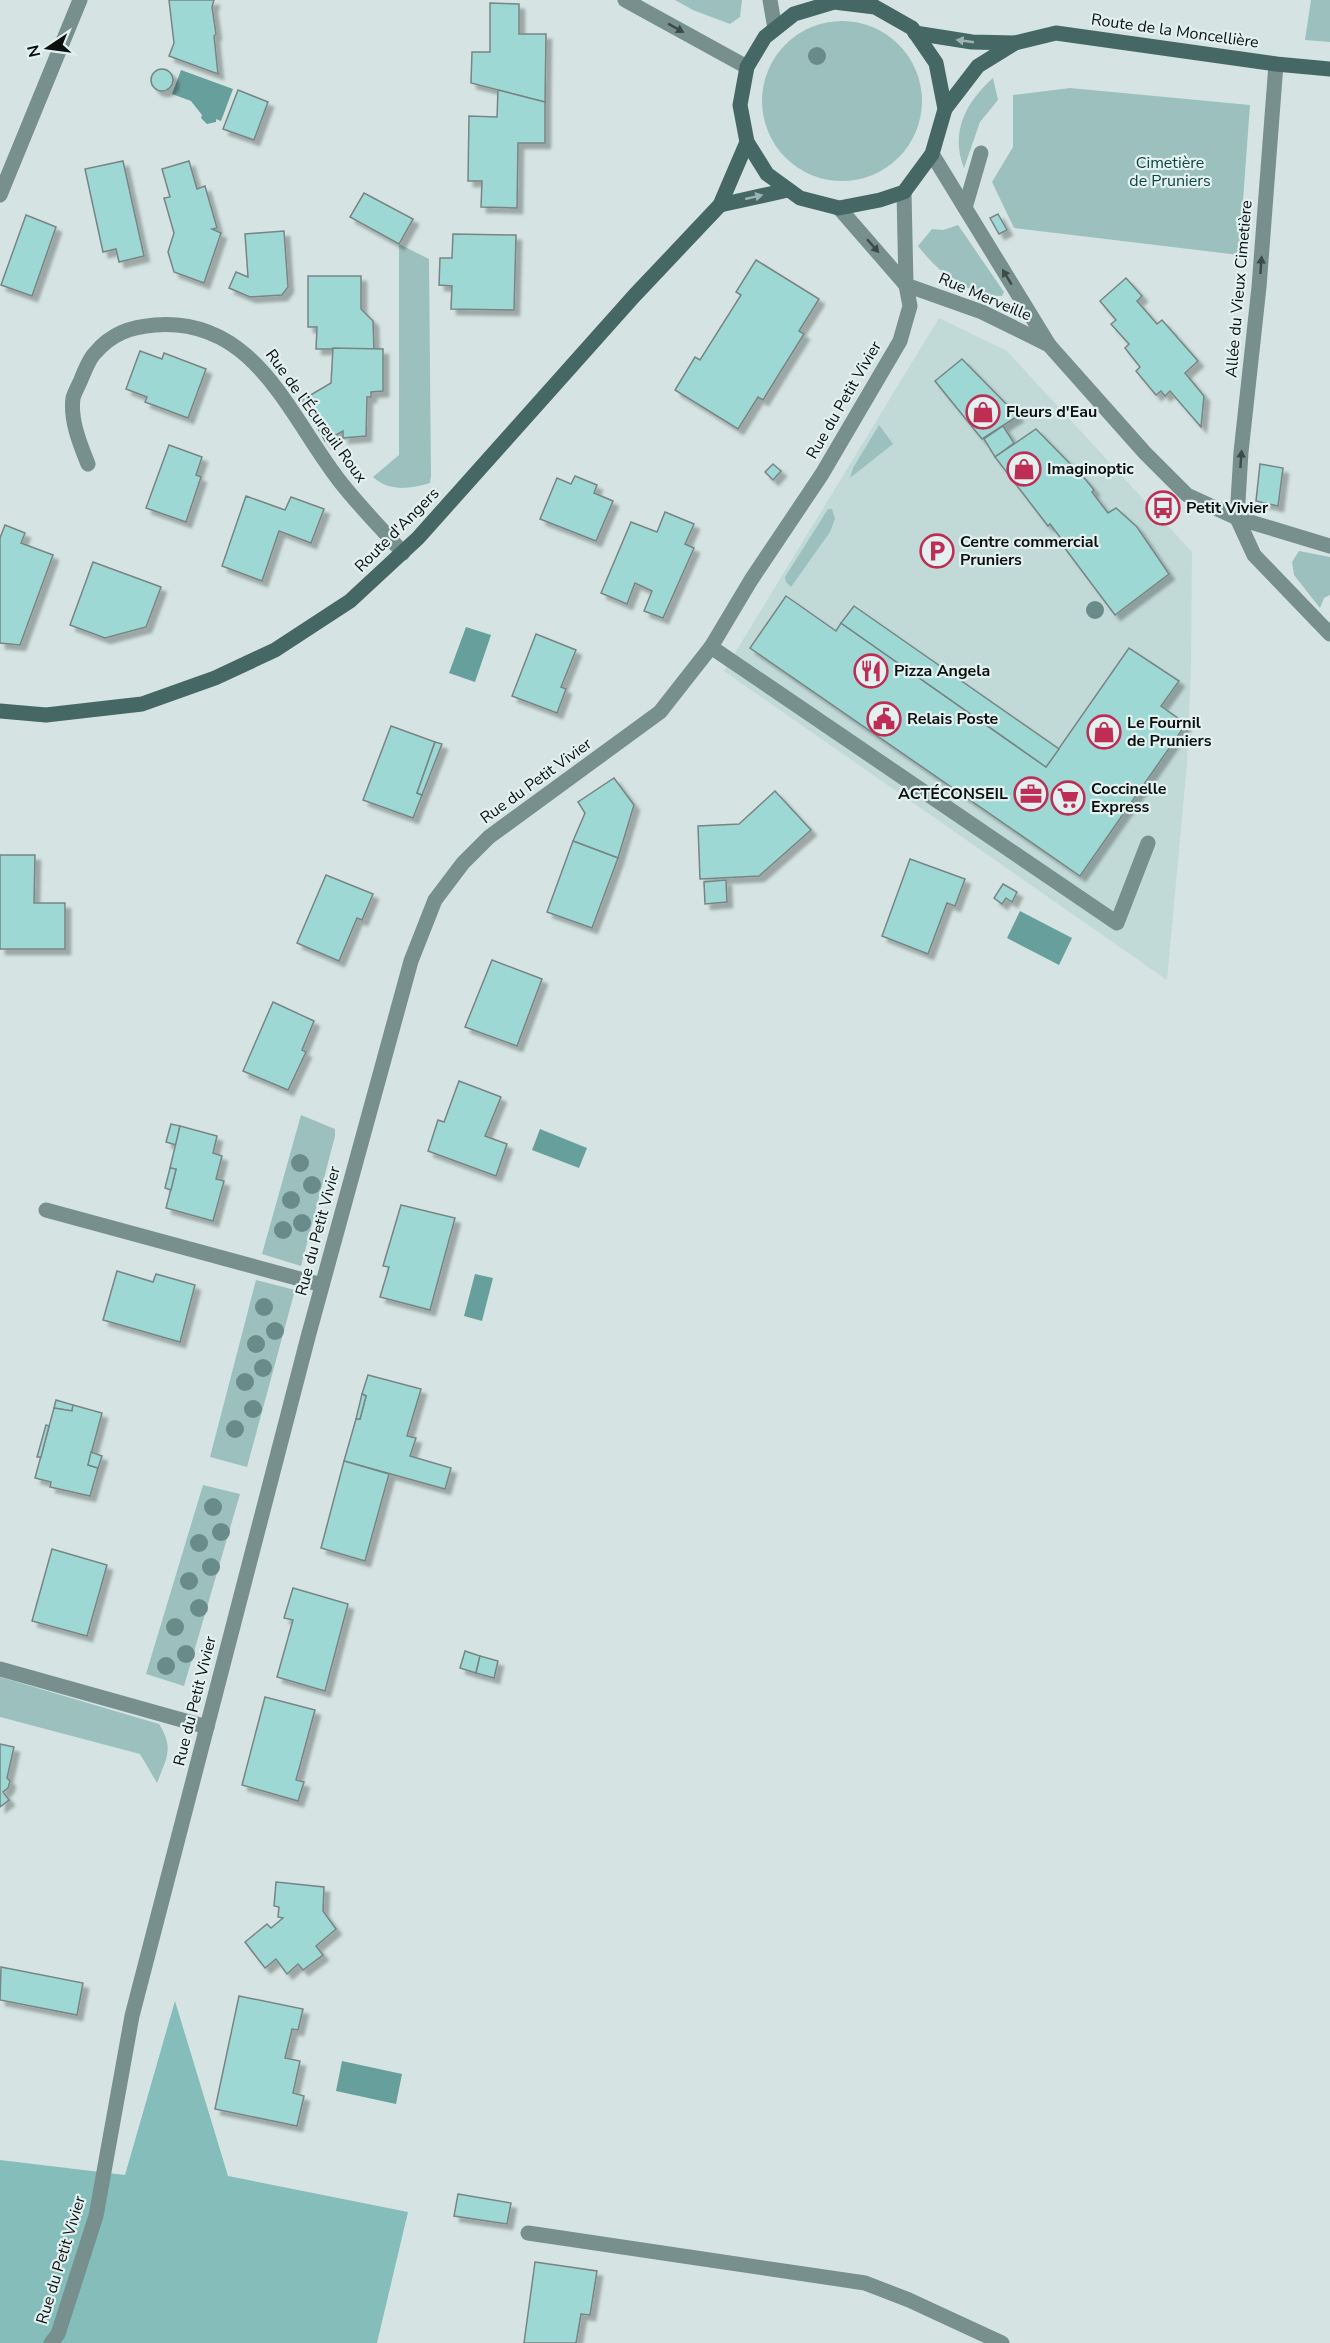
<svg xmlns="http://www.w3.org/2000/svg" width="1330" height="2343" font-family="'Nunito Sans',sans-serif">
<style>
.built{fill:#c1dad8}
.green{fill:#9cc0be}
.forest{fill:#84bdba}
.water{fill:#679f9c}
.building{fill:#9ed8d4;stroke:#788584;stroke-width:1.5;filter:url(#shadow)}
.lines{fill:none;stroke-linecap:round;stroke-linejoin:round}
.lane{stroke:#778f8d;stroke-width:15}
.street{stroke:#778f8d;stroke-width:15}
.secondary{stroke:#456865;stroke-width:15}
.tree{fill:#698c8a}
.oneway{fill:#3c4a48}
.oneway2{fill:#9bb3b1}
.labels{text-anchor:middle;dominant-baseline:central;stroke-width:4.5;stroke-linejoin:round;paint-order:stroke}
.street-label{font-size:16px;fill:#0c1110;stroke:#e2f1f0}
.park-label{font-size:16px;fill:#104442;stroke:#e2f1f0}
.poi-label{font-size:16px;font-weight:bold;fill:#0c1110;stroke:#e2f1f0;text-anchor:start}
</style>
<defs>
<filter id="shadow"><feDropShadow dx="5.5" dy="5.5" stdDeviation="1.5" flood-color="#0004"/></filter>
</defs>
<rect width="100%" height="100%" fill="#d5e4e2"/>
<polygon class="built" points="939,318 1007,351 1192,552 1191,665 1187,764 1167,980 724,671"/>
<g class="green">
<polygon points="675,0 742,0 740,17 730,24 693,10"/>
<polygon points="1311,0 1330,0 1330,42 1305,40"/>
<circle cx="842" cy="101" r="80"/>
<path d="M993,78L998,100L980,122L964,168C950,132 966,102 993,78Z"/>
<polygon points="1070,88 1250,105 1239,255 1014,228 992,182 1013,147 1013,95"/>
<path d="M958,225L1004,292L1002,296C967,295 939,273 918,246L932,229L943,230Z"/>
<path d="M399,244L429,259L431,476L430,483C410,489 389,492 373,477L399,455Z"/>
<polygon points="879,425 893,444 850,478 853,468"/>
<polygon points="828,509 832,509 835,519 830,532 791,587 786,582 785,577"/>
<polygon points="1299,551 1330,557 1330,595 1324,598 1320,608 1294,575 1292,562"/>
<polygon points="301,1115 335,1129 335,1136 301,1266 262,1254"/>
<polygon points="256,1280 295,1290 247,1467 210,1457"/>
<polygon points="203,1485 240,1494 184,1686 146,1674"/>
<path d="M0,1677L159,1724C174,1748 167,1757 157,1783L140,1754L0,1717Z"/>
</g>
<polygon class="forest" points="175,2001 228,2176 408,2212 377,2343 0,2343 0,2160 125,2175"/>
<g class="water">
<polygon points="181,70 233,89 221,121 216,119 216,122 207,124 201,118 202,115 191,101 172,94"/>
<polygon points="466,627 491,635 475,682 449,673"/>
<polygon points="1020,911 1072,938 1059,965 1007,938"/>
<polygon points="540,1129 587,1148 579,1168 532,1150"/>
<polygon points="475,1274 493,1278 482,1321 464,1316"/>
<polygon points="342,2061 402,2074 396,2104 336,2091"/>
</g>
<g class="building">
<polygon points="169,0 214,0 212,7 216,34 214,36 218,74 169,56 174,43"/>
<polygon points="490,3 519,4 519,34 546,34 545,102 471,83 472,52 490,52"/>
<circle cx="162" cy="80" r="11"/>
<polygon points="238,90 268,102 254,140 223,129"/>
<polygon points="498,90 545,102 545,143 518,143 517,208 481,207 482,181 468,181 469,116 497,117"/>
<polygon points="123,161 144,256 119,262 116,249 103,252 85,169"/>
<polygon points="189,161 197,189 205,186 217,228 212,229 221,233 204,283 174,272 168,252 174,233 164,198 170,197 162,169"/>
<polygon points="364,193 413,219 399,244 350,217"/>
<polygon points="998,214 1007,230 999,234 990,218"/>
<polygon points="26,215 56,227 32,296 1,285"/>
<polygon points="284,231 288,287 282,295 250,297 229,288 236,272 248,277 245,234"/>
<polygon points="453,234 516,235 514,310 451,309 452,286 439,285 440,258 452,258"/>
<polygon points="756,260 819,299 799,331 804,334 779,374 763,400 758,397 738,429 675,390 695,357 700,360 741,295 736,292"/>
<polygon points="308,276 361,276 361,309 373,321 374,349 316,349 317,327 308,327"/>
<polygon points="1126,278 1142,296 1137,301 1157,324 1162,320 1198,361 1185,373 1204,396 1201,427 1170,391 1165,396 1161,391 1156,395 1136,371 1140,367 1125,348 1129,344 1111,324 1116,320 1100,301"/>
<polygon points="333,348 383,349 383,391 371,392 371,397 367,397 366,436 343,438 343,431 325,441 302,400 331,383"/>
<polygon points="140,351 162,359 164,353 206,369 188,418 145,402 147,397 126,389"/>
<polygon points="962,359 1018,416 982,439 935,381"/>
<polygon points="1003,426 1014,443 995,457 984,439"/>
<polygon points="1036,429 1086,480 1094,490 1092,492 1108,513 1116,508 1137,527 1169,574 1115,615 1064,547 1066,545 1050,524 1048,526 995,457"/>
<polygon points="169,445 202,457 196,475 201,477 186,522 146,508"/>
<polygon points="773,464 781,471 773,480 765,472"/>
<polygon points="1260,464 1283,468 1278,506 1256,501"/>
<polygon points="575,476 597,485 594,493 613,501 596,541 540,519 557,478 571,484"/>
<polygon points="246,496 285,510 291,497 324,509 311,543 279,531 262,581 222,566"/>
<polygon points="665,512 694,524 685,544 694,548 663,618 644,611 652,591 635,583 627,604 601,593 631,522 657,532"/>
<polygon points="5,525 25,533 21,543 53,555 20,645 0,643 0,538"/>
<polygon points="93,562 161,587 146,627 105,638 70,625"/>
<polygon points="786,596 836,631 841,623 1046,767 1129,648 1179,681 1161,706 1186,724 1080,876 750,648"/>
<polygon points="854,606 1059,749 1046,767 841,623"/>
<polygon points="536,634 576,650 561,687 566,689 557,713 512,696"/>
<polygon points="391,726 435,742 417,793 422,795 413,818 363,800"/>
<polygon points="435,742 442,744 422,795 417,793"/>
<polygon points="614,778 634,805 618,858 573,841 585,813 578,802"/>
<polygon points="775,791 811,830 759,876 700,879 698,826 739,824"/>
<polygon points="573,841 618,858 592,928 547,912"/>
<polygon points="0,855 35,855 34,903 65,903 65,949 0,949"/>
<polygon points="910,859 965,879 955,906 947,903 928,954 882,936"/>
<polygon points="326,875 373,894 362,920 357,918 339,961 297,943"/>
<polygon points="726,880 727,902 705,904 704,882"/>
<polygon points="1003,884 1017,892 1012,902 1006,898 1002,904 994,898"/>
<polygon points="492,960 542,979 517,1046 465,1027"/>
<polygon points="273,1002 314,1021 302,1050 306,1052 288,1090 243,1071"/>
<polygon points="459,1081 501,1097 485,1136 507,1144 496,1176 428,1151 438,1120 444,1122"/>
<polygon points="171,1124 180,1126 176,1145 166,1142"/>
<polygon points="180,1126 217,1136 213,1153 222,1156 216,1179 224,1181 213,1221 166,1208 176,1169 170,1168"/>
<polygon points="170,1168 176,1169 171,1190 165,1188"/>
<polygon points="401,1205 455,1218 430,1310 380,1297 389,1267 383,1266"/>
<polygon points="117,1271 153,1282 156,1274 195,1285 180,1342 103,1320"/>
<polygon points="368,1375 421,1389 407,1436 416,1438 410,1456 451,1468 445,1489 344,1461 356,1419 360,1419 366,1396 362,1394"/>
<polygon points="362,1394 366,1396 360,1419 356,1419"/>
<polygon points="56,1400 73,1405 72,1411 54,1408"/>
<polygon points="73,1405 102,1413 88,1465 98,1468 90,1496 50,1487 51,1482 35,1478 54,1408 72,1411"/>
<polygon points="46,1425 49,1426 41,1457 37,1457"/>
<polygon points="91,1452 102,1456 98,1468 88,1465"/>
<polygon points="344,1461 389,1474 365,1561 321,1548"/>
<polygon points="52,1549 107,1565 87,1636 32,1621"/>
<polygon points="293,1588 348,1604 325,1691 277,1677 293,1620 284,1618"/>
<polygon points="465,1651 480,1656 476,1673 460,1668"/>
<polygon points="480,1656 498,1661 494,1678 476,1673"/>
<polygon points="265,1697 315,1710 296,1780 304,1782 298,1801 242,1785"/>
<polygon points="0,1744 14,1747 7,1778 10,1781 8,1788 3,1792 9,1800 0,1807"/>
<polygon points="276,1882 324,1887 323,1911 336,1929 316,1946 323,1955 303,1970 298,1964 287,1974 276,1959 265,1968 245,1942 267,1924 271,1928 283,1918 278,1917 279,1907 274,1906"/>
<polygon points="1,1967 83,1983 77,2015 0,2000"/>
<polygon points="239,1996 303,2009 298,2030 292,2029 285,2058 300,2061 293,2093 304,2096 297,2126 215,2109"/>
<polygon points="458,2194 511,2203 507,2224 454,2216"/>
<polygon points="535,2262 597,2271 590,2315 581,2314 576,2343 524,2343"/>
</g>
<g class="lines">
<g class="lane">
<polyline points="932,154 1049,345"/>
<polyline points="0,195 80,0"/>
<polyline points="965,208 981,153"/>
<polyline points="1237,518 1241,452 1259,287 1276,64"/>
<polyline points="711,647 1117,923 1148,843"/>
<polyline points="46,1210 322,1285"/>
<polyline points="0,1669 207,1727"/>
<polyline points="528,2233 865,2283 909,2300 1002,2343"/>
</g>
<g class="street">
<polyline points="625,0 747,67"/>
<polyline points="770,0 775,29"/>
<polyline points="839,208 906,285 982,312 1049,345 1145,453 1187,495 1237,518 1330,546"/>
<path d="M88,464C80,444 70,420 73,398C75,391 80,383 82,377C86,368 89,359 95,353C112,333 131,327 155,325C257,317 290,419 342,484C361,508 383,530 403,553"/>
<polyline points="1237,518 1254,555 1330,634"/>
<polyline points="51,2343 58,2334 96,2216 132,2016 308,1337 411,961 435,900 463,863 489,837 660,712 711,647 751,580 822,474 900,341 910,306 906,285 904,192"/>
</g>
<g class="secondary">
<polygon points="834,2 875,7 912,28 936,63 945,109 932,154 904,192 880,200 839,208 800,198 767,174 747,142 740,105 747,67 765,37 794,14"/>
<polyline points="915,33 972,42 1015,43 1056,33 1276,64 1330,69"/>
<polyline points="945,109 978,66 1015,43"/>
<polyline points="720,205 788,190"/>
<polyline points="0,711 46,715 142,704 215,678 275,650 350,601 418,538 634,296 720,205 747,142"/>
</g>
</g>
<g class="tree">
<circle cx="817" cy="56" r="9"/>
<circle cx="1095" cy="610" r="9"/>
<circle cx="300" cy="1163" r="9"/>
<circle cx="312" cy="1185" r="9"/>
<circle cx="291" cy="1200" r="9"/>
<circle cx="302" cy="1223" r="9"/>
<circle cx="283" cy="1230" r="9"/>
<circle cx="264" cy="1307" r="9"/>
<circle cx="275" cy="1331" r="9"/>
<circle cx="256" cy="1344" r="9"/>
<circle cx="263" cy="1368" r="9"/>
<circle cx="245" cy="1382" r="9"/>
<circle cx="253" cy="1409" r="9"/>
<circle cx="235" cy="1429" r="9"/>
<circle cx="213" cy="1507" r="9"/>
<circle cx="221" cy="1532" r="9"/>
<circle cx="199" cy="1543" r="9"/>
<circle cx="211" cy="1567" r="9"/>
<circle cx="189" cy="1581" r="9"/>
<circle cx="199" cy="1608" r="9"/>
<circle cx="175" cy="1627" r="9"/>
<circle cx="186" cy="1654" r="9"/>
<circle cx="166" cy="1666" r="9"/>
</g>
<defs><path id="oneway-solid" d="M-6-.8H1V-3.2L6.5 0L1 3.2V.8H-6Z" transform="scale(1.5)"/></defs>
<g class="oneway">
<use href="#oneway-solid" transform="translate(676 28) rotate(29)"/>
<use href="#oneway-solid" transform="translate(873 246) rotate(49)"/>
<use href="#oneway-solid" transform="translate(1261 265) rotate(-86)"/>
<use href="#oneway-solid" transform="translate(1007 277) rotate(-121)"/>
<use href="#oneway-solid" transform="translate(1241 459) rotate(-86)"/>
</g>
<g class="oneway2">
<use href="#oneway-solid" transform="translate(965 41) rotate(-172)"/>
<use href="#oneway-solid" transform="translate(754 197) rotate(-13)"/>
</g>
<defs>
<g id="shop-ring" transform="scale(1.725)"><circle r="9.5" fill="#e2f1f0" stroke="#be2e54" stroke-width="1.5"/><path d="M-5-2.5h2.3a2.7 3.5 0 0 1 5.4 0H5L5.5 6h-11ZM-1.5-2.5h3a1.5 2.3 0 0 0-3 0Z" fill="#be2e54"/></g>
<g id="bus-ring" transform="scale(1.725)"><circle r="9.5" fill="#e2f1f0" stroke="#be2e54" stroke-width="1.5"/><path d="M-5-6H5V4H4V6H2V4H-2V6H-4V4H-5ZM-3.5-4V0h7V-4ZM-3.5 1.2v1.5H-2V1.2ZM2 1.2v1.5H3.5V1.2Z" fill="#be2e54"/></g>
<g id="parking-ring" transform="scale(1.725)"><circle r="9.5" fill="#e2f1f0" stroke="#be2e54" stroke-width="1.5"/><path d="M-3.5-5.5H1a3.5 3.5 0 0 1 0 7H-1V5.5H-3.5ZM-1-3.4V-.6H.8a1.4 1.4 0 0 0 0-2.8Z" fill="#be2e54"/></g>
<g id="restaurant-ring" transform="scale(1.725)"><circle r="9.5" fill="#e2f1f0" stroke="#be2e54" stroke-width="1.5"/><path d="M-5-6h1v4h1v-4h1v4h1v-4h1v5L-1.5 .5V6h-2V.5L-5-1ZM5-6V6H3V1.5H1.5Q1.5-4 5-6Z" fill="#be2e54"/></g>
<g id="civic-ring" transform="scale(1.725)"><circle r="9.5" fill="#e2f1f0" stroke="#be2e54" stroke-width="1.5"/><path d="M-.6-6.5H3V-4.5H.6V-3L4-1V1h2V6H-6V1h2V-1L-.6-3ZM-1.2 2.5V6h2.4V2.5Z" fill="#be2e54"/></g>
<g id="office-ring" transform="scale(1.725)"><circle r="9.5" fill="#e2f1f0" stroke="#be2e54" stroke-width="1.5"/><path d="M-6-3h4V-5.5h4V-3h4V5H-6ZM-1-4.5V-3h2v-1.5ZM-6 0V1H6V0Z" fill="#be2e54"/></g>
<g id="supermarket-ring" transform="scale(1.725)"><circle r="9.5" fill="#e2f1f0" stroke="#be2e54" stroke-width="1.5"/><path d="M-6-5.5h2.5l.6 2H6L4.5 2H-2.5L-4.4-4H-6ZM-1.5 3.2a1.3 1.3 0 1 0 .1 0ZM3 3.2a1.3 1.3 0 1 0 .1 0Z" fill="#be2e54"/></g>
</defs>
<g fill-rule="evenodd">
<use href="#shop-ring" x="983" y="412"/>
<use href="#shop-ring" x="1024" y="469"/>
<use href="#bus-ring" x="1163" y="508"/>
<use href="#parking-ring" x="937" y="551"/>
<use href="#restaurant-ring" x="871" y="671"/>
<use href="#civic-ring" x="884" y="719"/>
<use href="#shop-ring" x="1104" y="732"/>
<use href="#office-ring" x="1031" y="794"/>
<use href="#supermarket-ring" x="1068" y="798"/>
</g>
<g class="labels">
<g class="street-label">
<text transform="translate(1175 31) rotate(8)">Route de la Moncellière</text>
<text transform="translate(1239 289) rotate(-85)">Allée du Vieux Cimetière</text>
<text transform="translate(985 297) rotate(23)">Rue Merveille</text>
<text transform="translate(844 400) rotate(-60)">Rue du Petit Vivier</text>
<text transform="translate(316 416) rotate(54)">Rue de l’Écureuil Roux</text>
<text transform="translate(397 530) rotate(-45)">Route d'Angers</text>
<text transform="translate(536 781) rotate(-36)">Rue du Petit Vivier</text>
<text transform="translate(318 1231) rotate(-75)">Rue du Petit Vivier</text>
<text transform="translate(195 1701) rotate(-76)">Rue du Petit Vivier</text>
<text transform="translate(61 2260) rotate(-73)">Rue du Petit Vivier</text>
</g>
<g class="park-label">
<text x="1170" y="163">Cimetière<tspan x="1170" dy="18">de Pruniers</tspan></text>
</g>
<g class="poi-label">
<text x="1006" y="412">Fleurs d'Eau</text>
<text x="1047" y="469">Imaginoptic</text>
<text x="1186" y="508">Petit Vivier</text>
<text x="960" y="542">Centre commercial<tspan x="960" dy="18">Pruniers</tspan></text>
<text x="894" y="671">Pizza Angela</text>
<text x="907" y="719">Relais Poste</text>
<text x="1127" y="723">Le Fournil<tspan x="1127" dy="18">de Pruniers</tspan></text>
<text x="1091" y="789">Coccinelle<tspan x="1091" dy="18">Express</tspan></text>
<text x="1008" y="794" text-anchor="end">ACTÉCONSEIL</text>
</g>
</g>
<g transform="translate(48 48) rotate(257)" stroke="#e2f1f0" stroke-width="4.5" paint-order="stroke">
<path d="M0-4.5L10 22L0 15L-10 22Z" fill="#0c1110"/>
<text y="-9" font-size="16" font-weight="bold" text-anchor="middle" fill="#0c1110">N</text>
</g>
</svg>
